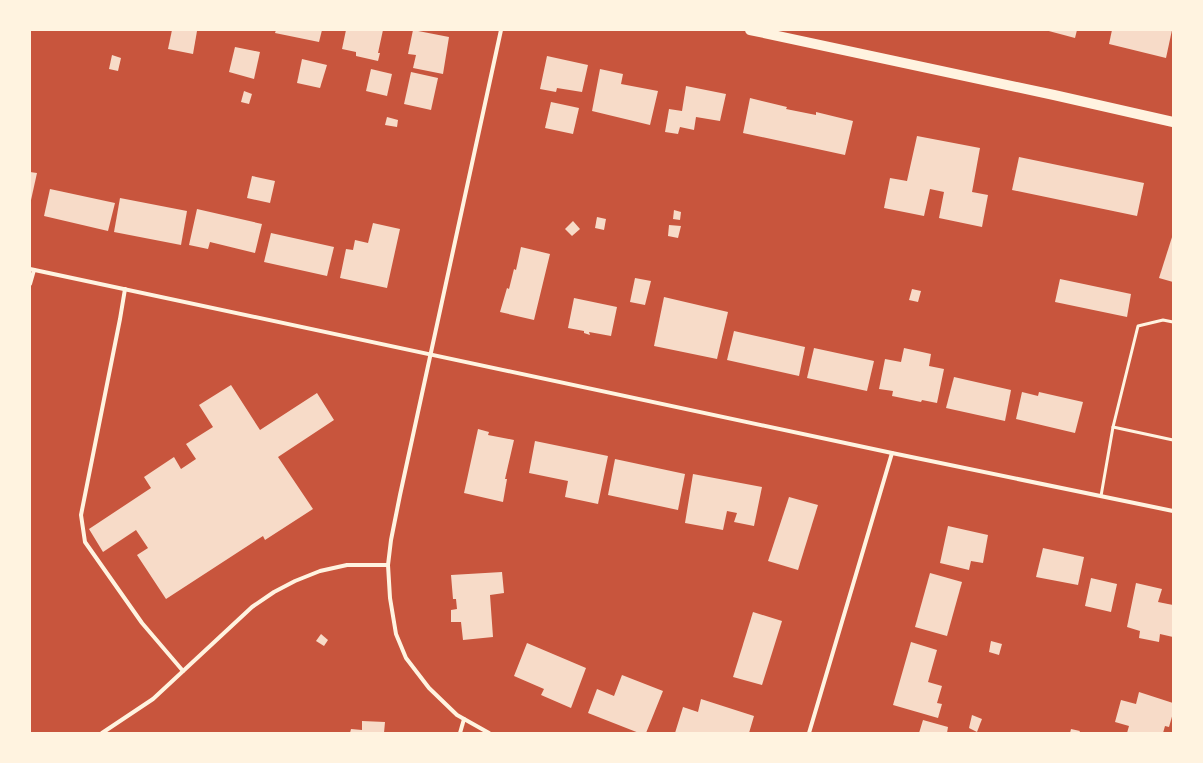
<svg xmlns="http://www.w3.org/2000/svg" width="1203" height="763" font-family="'Work Sans',sans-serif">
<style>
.building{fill:#f7dbc8}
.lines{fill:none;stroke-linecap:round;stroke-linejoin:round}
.service{stroke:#fff3e0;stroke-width:3}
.minor{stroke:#fff3e0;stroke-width:4}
.primary{stroke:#fff3e0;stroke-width:10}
</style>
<rect width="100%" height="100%" fill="#c8553d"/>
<g class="building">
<polygon points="172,30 191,30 197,31 193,54 168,49"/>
<polygon points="276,30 322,30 319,42 275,33"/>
<polygon points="346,30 383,30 378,53 380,53 378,61 356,56 356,52 342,49"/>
<polygon points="413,30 449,37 443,74 413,68 416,55 408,54"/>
<polygon points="1045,30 1077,30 1075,38"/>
<polygon points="1112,30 1172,30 1166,58 1109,44"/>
<polygon points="235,47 260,52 254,79 229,72"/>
<polygon points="112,55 121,58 118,71 109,69"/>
<polygon points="547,56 588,65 582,92 557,88 556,92 540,89"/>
<polygon points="302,59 327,65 320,88 297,83"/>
<polygon points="371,69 392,74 387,96 366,91"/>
<polygon points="600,69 623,74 621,84 658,91 650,125 592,111"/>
<polygon points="411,72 438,78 431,110 404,104"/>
<polygon points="686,86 726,94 720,121 696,117 694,130 680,127 678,134 665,132 669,109 682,111"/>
<polygon points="244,91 252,94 249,104 241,102"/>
<polygon points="750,98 787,107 786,109 816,115 816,112 853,121 845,155 743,133"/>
<polygon points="551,102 579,108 573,134 545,128"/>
<polygon points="387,117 398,120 397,127 385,125"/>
<polygon points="917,136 980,148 972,192 988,195 982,227 939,218 944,192 930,189 924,216 884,208 890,178 907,181"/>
<polygon points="1019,157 1144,183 1137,216 1012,190"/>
<polygon points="30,172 37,173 31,200 30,200"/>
<polygon points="252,176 275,181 270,203 247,198"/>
<polygon points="50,189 115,203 108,231 44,216"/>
<polygon points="120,198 187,211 181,245 114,232"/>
<polygon points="197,209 262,224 255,253 210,242 208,249 189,245"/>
<polygon points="674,210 681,212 680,220 673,219"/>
<polygon points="597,217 606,219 604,230 595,228"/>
<polygon points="573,221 580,229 572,236 565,229"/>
<polygon points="373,223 400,229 387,288 340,278 346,249 353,250 355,240 368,243"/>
<polygon points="669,225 681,226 678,238 668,236"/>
<polygon points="271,233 334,247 327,276 264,262"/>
<polygon points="1173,234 1173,282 1159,278"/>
<polygon points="521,247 550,254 534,320 500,312 507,288 509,289 514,269 516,270"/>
<polygon points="635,278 651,281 645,305 630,302"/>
<polygon points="1060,279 1131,294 1127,317 1055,302"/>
<polygon points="912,289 921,291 918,302 909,300"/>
<polygon points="664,297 728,312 717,359 654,346"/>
<polygon points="574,298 617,307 611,336 589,332 590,335 584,333 584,331 568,328"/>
<polygon points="734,331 805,347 799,376 727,360"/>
<polygon points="814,348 874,361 867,391 807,378"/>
<polygon points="904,348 931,354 929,366 944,369 937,403 922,400 921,402 892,396 893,391 879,389 885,359 901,362"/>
<polygon points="954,377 1011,390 1005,421 946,408"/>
<polygon points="231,385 260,430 317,393 334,420 278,457 313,509 265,540 263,536 166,599 137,555 148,548 136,530 103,552 89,529 151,488 144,477 174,457 181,469 196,459 186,444 213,427 199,405"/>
<polygon points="1022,392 1038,396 1039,392 1083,402 1075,433 1016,419"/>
<polygon points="478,429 489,432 488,435 514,440 505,479 507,479 503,502 464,493"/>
<polygon points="535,441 608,456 598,504 565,497 568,481 529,473"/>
<polygon points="615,459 685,474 678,510 608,495"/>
<polygon points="693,474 762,487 754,526 734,522 737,513 727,511 723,530 685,523"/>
<polygon points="789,497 818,505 798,570 768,561"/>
<polygon points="948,526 988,535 983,563 971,561 969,570 940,563"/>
<polygon points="1043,548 1084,557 1078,585 1036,577"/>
<polygon points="502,572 504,593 490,595 493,637 463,640 461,622 451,622 451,610 457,609 456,599 453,599 451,575"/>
<polygon points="930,573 962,582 947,636 915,627"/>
<polygon points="1091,578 1117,584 1111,612 1085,606"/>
<polygon points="1136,583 1162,589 1158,602 1173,605 1173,637 1160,634 1159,642 1139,638 1140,631 1127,627"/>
<polygon points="753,612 782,621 762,685 733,677"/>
<polygon points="321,634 328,640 324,646 316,641"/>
<polygon points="991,641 1002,644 999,655 989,652"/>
<polygon points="911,642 937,650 928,682 942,686 937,703 942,704 938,718 893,705"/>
<polygon points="527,643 586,668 571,708 541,695 544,689 514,676"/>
<polygon points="622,675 663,691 646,733 639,733 588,713 597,689 614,696"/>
<polygon points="1139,692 1173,703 1173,713 1169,727 1165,726 1163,733 1127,733 1129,726 1115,722 1121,700 1136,704"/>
<polygon points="701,699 754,716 749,733 675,733 683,707 698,712"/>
<polygon points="972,715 982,719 977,732 969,728"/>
<polygon points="923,720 948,727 947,733 919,733"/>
<polygon points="362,721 385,722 384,733 350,733 351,729 362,730"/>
<polygon points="1071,729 1080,731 1079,733 1070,733"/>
</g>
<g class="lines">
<g class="service">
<polyline points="1113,427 1173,440"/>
<polyline points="1101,496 1113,427 1138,326 1163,320 1173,322"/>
</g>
<g class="minor">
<polyline points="30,269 892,453 1173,511"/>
<polyline points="30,284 34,270"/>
<polyline points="125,289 120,319 81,515 85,542 142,623 183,671"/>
<polyline points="102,733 153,699 252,607 274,592 295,581 320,571 347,565 388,565"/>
<polyline points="460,733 464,719"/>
<polyline points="489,733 457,715 429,688 406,658 396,634 390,598 388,565 391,540 400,495 501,30"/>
<polyline points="809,733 892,453"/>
</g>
<polyline class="primary" points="750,30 1054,95 1173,122"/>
</g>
<rect width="1203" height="763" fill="none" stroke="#fff3e0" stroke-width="62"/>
</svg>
